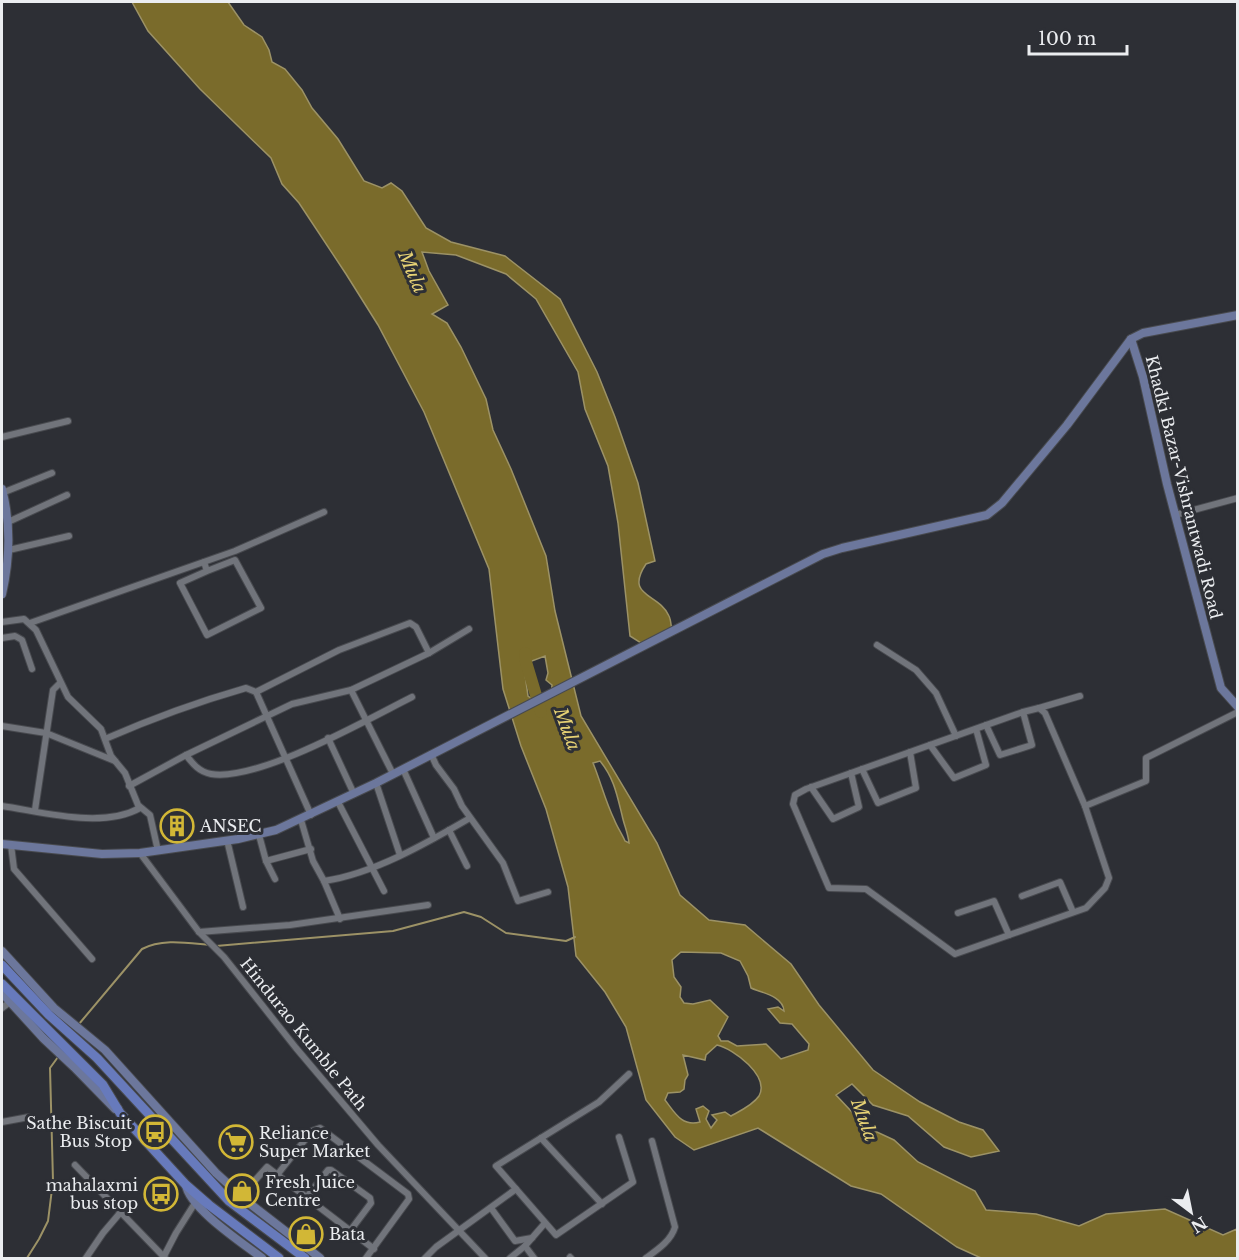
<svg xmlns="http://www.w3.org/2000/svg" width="1239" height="1260" font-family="'Libre Baskerville',serif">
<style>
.water{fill:#7a6b2b;stroke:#9c9266;stroke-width:1.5;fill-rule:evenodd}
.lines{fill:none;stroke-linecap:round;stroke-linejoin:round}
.stream{stroke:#9c9266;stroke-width:2}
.river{stroke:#7a6b2b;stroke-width:12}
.street-casing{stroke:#484a4f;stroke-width:8}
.secondary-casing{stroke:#484a4f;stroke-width:10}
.primary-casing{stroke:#484a4f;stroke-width:11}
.street{stroke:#71747b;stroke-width:6}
.secondary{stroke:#6c779c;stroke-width:8}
.primary{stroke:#677abc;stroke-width:9}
.labels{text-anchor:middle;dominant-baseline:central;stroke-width:6;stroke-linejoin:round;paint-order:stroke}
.street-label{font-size:16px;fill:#ebedf0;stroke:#2d2f35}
.poi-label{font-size:16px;fill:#ebedf0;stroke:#2d2f35;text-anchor:start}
.water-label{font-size:18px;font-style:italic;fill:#e6d174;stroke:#2d2f35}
</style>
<rect width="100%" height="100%" fill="#2d2f35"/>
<path class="water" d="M132,2H228L244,25L262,37L269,50L272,62L285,69L302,90L312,108L338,139L364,181L382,188L391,183L402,191L426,228L451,242L505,256L560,299L597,372L615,417L638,483L655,561L646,564C624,597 659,593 669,616C671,620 671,626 672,631L644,645L630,636L618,523L608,466L585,409L578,372L536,299L506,274L456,255L422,252L429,271L448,305L432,314L447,323L461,347L486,399L493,430L511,469L546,556L555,611L581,716L657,843L680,895L709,920L745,925L791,964L819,1005L873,1070L920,1102L959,1122L983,1130L999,1151L971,1157L944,1147L908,1116L873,1105L852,1084L836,1095L866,1127L894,1140L918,1162L975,1191L986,1210L1036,1214L1079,1226L1106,1214L1165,1209L1223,1235L1237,1229V1258H981L957,1247L881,1194L851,1186L758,1128L694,1150L675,1137L646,1100L626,1027L605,992L576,956L568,887L546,809L521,746L503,689L489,569L424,412L378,325L346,274L299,203L282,184L271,158L200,89L148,31ZM545,656L548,673L546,680L552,685L551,695L538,703L528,696L525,674L529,662ZM600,761C614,778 617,795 622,815C624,825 628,833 629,843L625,841C622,834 617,827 614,819C606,803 600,780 593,763ZM681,952L721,953L740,961L748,976L751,988C762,993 783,996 784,1011L778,1007L768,1009L780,1023L792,1024L809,1044L808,1050L781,1059L766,1044L737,1046L728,1041H721L718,1036L728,1017L710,1000L693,1004L684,1003L680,997L681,987L674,977L672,960ZM717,1045C734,1049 770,1076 759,1096C753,1105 740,1111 731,1116L725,1112L712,1115L717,1120L711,1128L706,1119L709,1111L703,1106L696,1109L700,1122C682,1127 675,1113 665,1100L668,1093L680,1092L684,1089L685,1080L688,1075L683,1055L705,1060L706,1055Z"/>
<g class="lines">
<g class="stream">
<polyline points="216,946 393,931 464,912 481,917 506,933 566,941 575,937"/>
<path d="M79,1024L142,949C162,938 188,943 210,945"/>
<polyline points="27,1258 39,1239 48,1221 53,1181 50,1068 58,1057"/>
</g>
<polyline class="river" points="525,653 526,662 541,712"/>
<g class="street-casing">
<g id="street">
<polyline points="2,437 68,421"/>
<polyline points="2,493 52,473"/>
<polyline points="1175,515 1238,498"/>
<polyline points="8,522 67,495"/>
<polyline points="9,550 69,536"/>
<polyline points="204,562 207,571 235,560 261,608 207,635 180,583 207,571"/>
<polyline points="2,622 24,619 36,630 68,697 101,729 111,756 125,773 138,805 150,815 158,851"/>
<polyline points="30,623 235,551 324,512"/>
<polyline points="2,638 15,636 22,640 32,669"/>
<polyline points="877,645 916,670 936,693 956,736"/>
<polyline points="351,690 393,774"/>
<polyline points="256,692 311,815"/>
<polygon points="1039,708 1045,713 1085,806 1109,878 1105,888 1086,908 955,954 866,889 829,888 793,804 795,795 806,789 1023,712"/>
<polyline points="1039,708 1080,696"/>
<polyline points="986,725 1000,755 1032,745 1023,712"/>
<polyline points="2,726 46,733 115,761"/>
<polyline points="328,738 354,794"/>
<path d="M105,739C151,719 197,702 246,688L256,692L339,650L410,623L416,627L429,653"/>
<polyline points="930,745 954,778 986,765 976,729"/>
<polyline points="431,754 436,765 454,789 462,806 503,863 518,901 548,892"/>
<path d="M186,755C193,764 199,772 211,774C258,782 368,719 412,697"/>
<polyline points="403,769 434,838"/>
<polyline points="862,769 878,803 916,788 910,752"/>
<polyline points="376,783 400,855"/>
<polyline points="129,786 186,755 292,704 351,690 429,653 469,629"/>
<polyline points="811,787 833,819 859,807 851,773"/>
<polyline points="338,802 384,891"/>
<path d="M2,806C43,812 102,829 140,808"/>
<polyline points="1085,806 1146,781 1146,758 1238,712"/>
<polyline points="35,810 53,690 60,683"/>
<polyline points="301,820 313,861 324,881 340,919"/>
<polyline points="449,830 467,866"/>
<polyline points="259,835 266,861 275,879"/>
<polyline points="227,840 243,907"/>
<polyline points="11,845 14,869 92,959"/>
<polyline points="140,853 199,932 224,957 296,1048 378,1145 485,1258"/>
<polyline points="266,861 311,849"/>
<path d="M324,881C373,874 427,843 470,818"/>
<polyline points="1022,896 1060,882 1073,912"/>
<polyline points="958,913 994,901 1009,935"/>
<polyline points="199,932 290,925 428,905"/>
<polyline points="2,1008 10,1002"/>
<polyline points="2,1122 29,1117"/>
<polyline points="619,1137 633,1182 556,1235 496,1166 599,1102 629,1074"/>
<polyline points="541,1138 602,1204"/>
<polyline points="75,1165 165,1258"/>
<polyline points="277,1175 312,1131 320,1128 408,1194 409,1199 366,1258"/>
<polyline points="241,1196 267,1167 374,1249"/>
<polyline points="306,1198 328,1170 331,1170 370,1198 371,1203 350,1231"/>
<polyline points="491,1208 515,1241 532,1238"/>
<polyline points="525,1246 534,1258"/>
<polyline points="570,1257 571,1258"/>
<polyline points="86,1258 103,1233 120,1213"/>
<polyline points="163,1258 176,1233 195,1203"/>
<polyline points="425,1258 436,1247 516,1189"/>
<polyline points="510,1258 525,1246 545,1223"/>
<path d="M646,1258C657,1250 671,1241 675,1227L652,1141"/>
</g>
</g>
<g class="secondary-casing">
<g id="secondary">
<polyline points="1131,339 1143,377 1167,484 1221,688 1238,707"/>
<path d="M2,489C11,524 10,559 2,594"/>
<polyline points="2,844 102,854 140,853 238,839 276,830 376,783 823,554 842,548 987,515 1002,503 1067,425 1131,339 1143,333 1238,315"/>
<polyline points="2,951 54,1008 105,1050 216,1173 249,1203 320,1258"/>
<polyline points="2,993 43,1038 74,1067 115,1109 118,1109"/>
<path d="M186,1185C189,1208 244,1244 262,1258"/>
</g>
</g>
<g class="primary-casing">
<g id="primary">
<polyline points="2,965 49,1015 97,1058 229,1201 305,1258"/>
<polyline points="2,984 103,1085 120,1113 186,1185 209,1205 279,1258"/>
</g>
</g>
<use href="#street" class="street"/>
<use href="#secondary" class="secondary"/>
<use href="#primary" class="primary"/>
</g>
<defs>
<g id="building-ring" transform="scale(1.725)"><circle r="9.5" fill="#2d2f35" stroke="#d2b736" stroke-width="1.5"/><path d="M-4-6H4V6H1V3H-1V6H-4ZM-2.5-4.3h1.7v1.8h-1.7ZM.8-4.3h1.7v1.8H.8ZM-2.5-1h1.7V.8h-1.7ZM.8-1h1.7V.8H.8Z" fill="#d2b736"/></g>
<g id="bus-ring" transform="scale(1.725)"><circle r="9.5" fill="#2d2f35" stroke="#d2b736" stroke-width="1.5"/><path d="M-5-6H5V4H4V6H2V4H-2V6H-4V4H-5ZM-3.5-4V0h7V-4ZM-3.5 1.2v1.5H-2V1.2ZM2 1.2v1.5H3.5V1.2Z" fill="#d2b736"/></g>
<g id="supermarket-ring" transform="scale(1.725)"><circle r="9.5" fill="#2d2f35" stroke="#d2b736" stroke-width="1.5"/><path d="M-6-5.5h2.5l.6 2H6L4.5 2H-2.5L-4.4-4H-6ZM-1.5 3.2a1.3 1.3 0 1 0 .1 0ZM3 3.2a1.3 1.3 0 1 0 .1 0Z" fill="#d2b736"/></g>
<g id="shop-ring" transform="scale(1.725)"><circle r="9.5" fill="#2d2f35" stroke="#d2b736" stroke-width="1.5"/><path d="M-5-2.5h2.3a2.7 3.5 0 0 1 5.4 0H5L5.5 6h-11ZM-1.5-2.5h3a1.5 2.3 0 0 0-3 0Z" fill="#d2b736"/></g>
</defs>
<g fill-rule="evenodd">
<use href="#building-ring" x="177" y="826"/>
<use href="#bus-ring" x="155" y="1132"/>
<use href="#supermarket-ring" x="236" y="1142"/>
<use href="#shop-ring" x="242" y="1191"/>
<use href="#bus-ring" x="161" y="1194"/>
<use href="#shop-ring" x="306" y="1234"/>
</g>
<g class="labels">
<g class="street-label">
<text transform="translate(1184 487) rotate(76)">Khadki Bazar-Vishrantwadi Road</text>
<text transform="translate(304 1034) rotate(51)">Hindurao Kumble Path</text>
</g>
<g class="poi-label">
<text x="200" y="826">ANSEC</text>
<text x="132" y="1123" text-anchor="end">Sathe Biscuit<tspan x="132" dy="18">Bus Stop</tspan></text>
<text x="259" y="1133">Reliance<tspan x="259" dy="18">Super Market</tspan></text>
<text x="265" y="1182">Fresh Juice<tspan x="265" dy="18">Centre</tspan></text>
<text x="138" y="1185" text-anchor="end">mahalaxmi<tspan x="138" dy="18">bus stop</tspan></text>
<text x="329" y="1234">Bata</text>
</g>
<g class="water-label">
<text transform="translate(412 272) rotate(67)">Mula</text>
<text transform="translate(567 729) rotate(70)">Mula</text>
<text transform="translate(864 1120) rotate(70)">Mula</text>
</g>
</g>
<rect width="1239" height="1260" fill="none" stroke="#ebedf0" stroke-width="6"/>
<g transform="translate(1191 1212) rotate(148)" stroke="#2d2f35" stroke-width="4.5" paint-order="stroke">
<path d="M0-4.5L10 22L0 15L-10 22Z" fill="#ebedf0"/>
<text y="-9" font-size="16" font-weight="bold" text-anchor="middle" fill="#ebedf0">N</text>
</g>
<path d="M1029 45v9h98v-9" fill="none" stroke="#ebedf0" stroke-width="3"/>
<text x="1038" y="45" font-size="18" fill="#ebedf0" stroke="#2d2f35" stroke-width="4.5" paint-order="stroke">100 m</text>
</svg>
